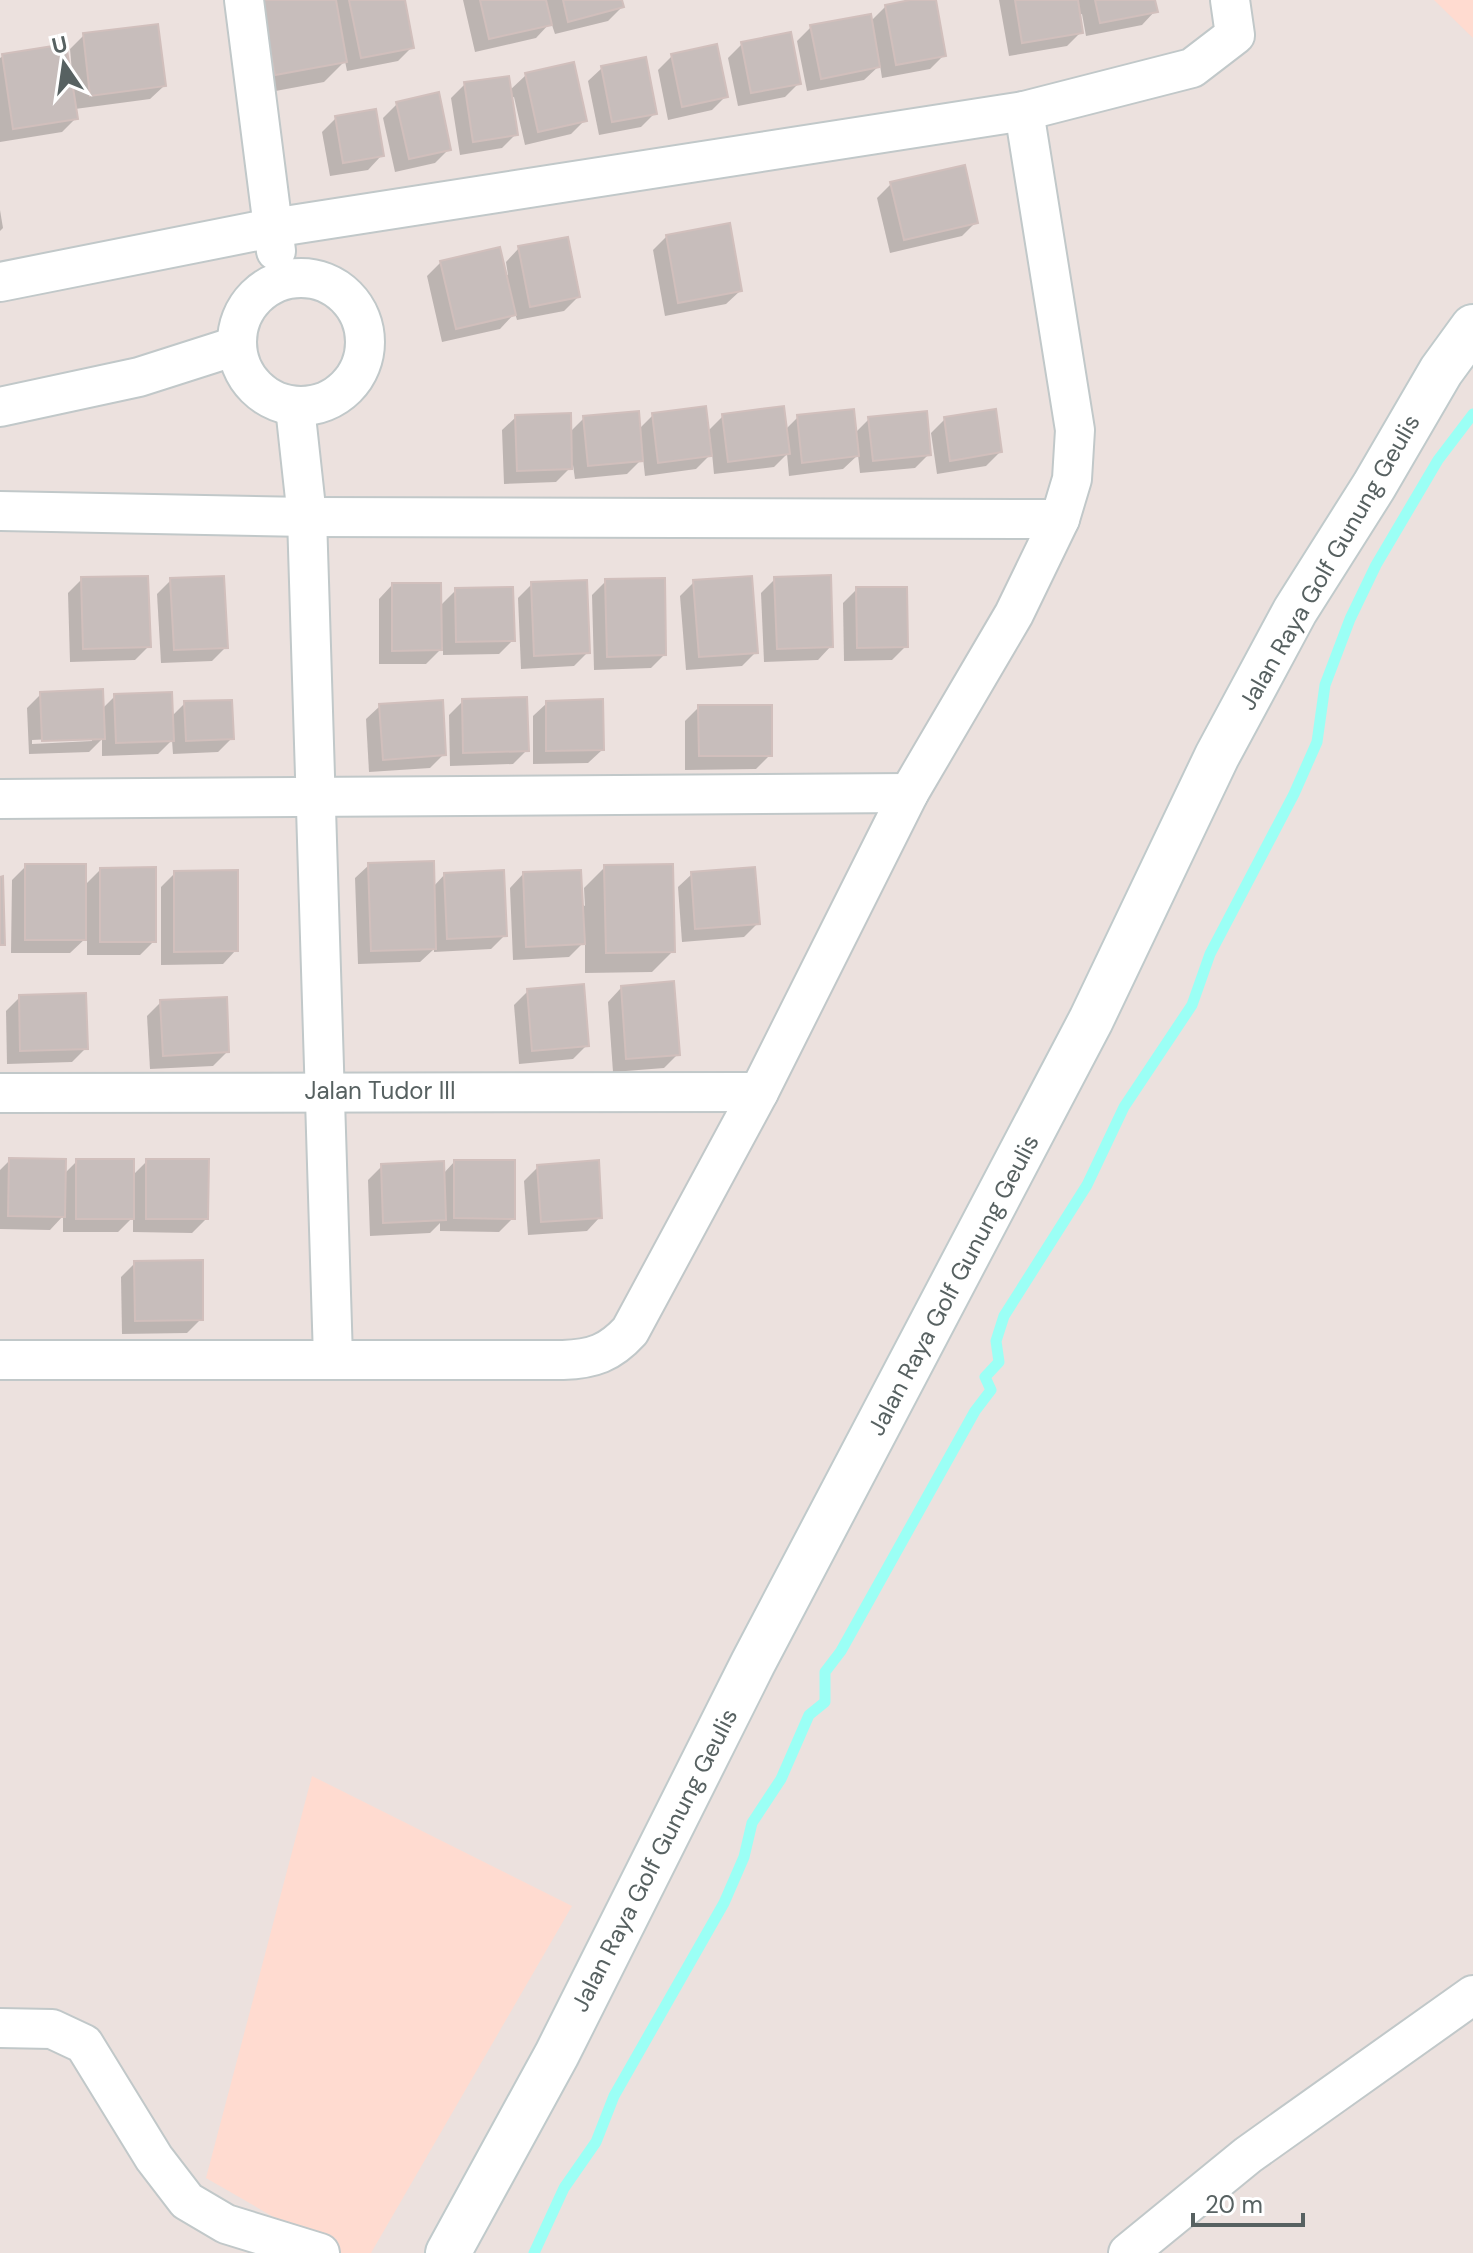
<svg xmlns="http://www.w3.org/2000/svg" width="1473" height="2253" font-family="'DM Sans',sans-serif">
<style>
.commercial{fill:#ffdbd0}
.shadow{fill:#0003;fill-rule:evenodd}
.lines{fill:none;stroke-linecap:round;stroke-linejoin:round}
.stream{stroke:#9bfff5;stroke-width:11}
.building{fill:#c7bdbb;stroke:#d1bfbc;stroke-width:2}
.street-casing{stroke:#c1c8c9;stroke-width:42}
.secondary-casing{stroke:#c0cacb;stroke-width:48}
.street{stroke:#fff;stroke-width:38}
.secondary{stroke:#fff;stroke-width:44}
.labels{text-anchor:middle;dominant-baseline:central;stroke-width:6;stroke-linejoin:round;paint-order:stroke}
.street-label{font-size:24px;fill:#576161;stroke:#fff}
</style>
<rect width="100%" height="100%" fill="#ece1de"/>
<g class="commercial">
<polygon points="1434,0 1473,0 1473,38"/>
<polygon points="312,1776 572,1906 371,2253 336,2253 206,2178"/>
</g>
<g class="shadow">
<polygon points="253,0 403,0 412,47 398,61 347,71 345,61 324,82 254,95"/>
<polygon points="463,0 620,0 622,7 608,21 555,34 551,22 536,38 475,52"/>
<polygon points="921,0 934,0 944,55 930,69 882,78 880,65 864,80 807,91 797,41 811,27 870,22 886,6"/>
<polygon points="999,0 1153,0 1155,11 1142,25 1086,36 1082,14 1078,15 1081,32 1067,46 1009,56"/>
<polygon points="84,35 164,86 150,99 75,109 76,118 62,132 0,142 0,58 3,56 72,72 70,49"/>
<polygon points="742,44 799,83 785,97 738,106 728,58"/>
<polygon points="672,56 726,96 712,110 668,120 658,70"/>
<polygon points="602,68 655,113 641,127 599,135 588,81"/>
<polygon points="526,75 585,120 571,134 525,145 514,97 510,98 516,134 502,148 460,155 451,98 465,84 509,91"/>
<polygon points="397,104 449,149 435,163 395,172 383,118"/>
<polygon points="336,118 381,156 368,170 330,176 322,132"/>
<polygon points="891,184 976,222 962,236 890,253 877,198"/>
<polygon points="0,210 3,228 0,231"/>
<polygon points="667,236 740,291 726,304 665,316 653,250"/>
<polygon points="519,248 578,297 564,311 517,320 515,313 500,329 442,342 427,276 441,262 508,275 506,262"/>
<polygon points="653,415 707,432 723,416 785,430 798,417 855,433 869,419 929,454 915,468 860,473 858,455 843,469 789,476 787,454 774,467 714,474 712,453 696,469 645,476 643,458 627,474 575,479 573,465 556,482 504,484 502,430 516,417 569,433 584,418 638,430"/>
<polygon points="945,419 1000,452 986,466 937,474 931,433"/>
<polygon points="82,579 149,646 135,660 70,662 68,593"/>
<polygon points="775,579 831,646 818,660 764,662 761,593"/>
<polygon points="171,580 226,647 212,661 161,663 157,594"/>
<polygon points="606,581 664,655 651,668 594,670 592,595"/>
<polygon points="694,582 756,652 742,666 686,670 680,596"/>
<polygon points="532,584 588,652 574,666 521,669 518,598"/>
<polygon points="392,585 440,606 456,590 513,640 499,654 443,655 443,647 426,664 379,664 379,599"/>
<polygon points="857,589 906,646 892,660 844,661 843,603"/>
<path d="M41,694L102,709L115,696L171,717L185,703L232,738L218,752L173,754L172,740L158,754L102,756V739L89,752L29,754L27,708ZM92,737V741L32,744V740Z"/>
<polygon points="463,701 527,750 513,764 450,766 449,715"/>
<polygon points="547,703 602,750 588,763 533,764 533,716"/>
<polygon points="380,706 444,754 430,768 369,772 366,719"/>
<polygon points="699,707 770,755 756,769 685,770 685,721"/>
<polygon points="369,865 433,887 445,874 505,935 491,949 434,952 434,949 420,962 358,964 355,878"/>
<polygon points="26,866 84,886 100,870 154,941 140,955 87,955 87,937 70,953 11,953 12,880"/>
<polygon points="605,867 673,951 652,972 585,973 585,941 569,957 513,960 510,888 523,874 585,906 584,888"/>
<polygon points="175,873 236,950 223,964 161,965 161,887"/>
<polygon points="692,874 758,923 744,937 682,942 678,887"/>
<polygon points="621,988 678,1054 664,1068 613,1072 608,1002"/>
<polygon points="528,991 587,1045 573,1059 519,1064 514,1005"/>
<polygon points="20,997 86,1048 72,1062 7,1064 6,1011"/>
<polygon points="161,1002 227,1052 213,1066 150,1069 147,1016"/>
<polygon points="10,1160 64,1174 77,1161 132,1176 147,1161 206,1219 192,1233 133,1232 133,1217 118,1232 63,1232 63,1216 50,1230 0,1229 0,1170"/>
<polygon points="454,1162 513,1218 499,1232 440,1231 440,1223 430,1233 370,1236 368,1180 382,1166 443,1174"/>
<polygon points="538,1167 600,1217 587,1231 528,1235 524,1181"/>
<polygon points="135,1263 201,1319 187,1333 122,1334 121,1277"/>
</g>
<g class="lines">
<polyline class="stream" points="534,2253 564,2188 596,2142 614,2096 724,1903 744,1857 752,1823 781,1779 809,1715 825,1702 825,1672 841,1651 975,1411 991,1390 985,1377 999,1362 996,1341 1004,1316 1087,1185 1124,1107 1192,1005 1210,954 1294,794 1317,742 1325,685 1350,619 1376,565 1438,460 1473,414"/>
</g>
<g class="building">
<polygon points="261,0 336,0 347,62 275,75"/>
<polygon points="349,0 405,0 414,48 361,58"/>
<polygon points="480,0 546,0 552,25 489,39"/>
<polygon points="563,0 622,0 624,7 568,22"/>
<polygon points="910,0 936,0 946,56 896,65 885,5"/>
<polygon points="1015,0 1078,0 1083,33 1022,43"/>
<polygon points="1095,0 1155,0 1158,12 1100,23"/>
<polygon points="871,14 880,67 821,79 810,25"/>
<polygon points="158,24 166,86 90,96 83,33"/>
<polygon points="791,32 801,84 751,93 741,42"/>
<polygon points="66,44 78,119 13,129 2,54"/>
<polygon points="717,44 728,97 682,107 671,54"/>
<polygon points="646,57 657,114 612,122 601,66"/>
<polygon points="574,62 587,121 538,132 525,73"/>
<polygon points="509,76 518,135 473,142 464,82"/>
<polygon points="439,92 451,150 409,159 396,102"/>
<polygon points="376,109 384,156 343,163 335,116"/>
<polygon points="965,165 978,223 904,240 890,182"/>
<polygon points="730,223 742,291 678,303 666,235"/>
<polygon points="568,237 580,297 530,307 518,246"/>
<polygon points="500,247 516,315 456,329 440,261"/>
<polygon points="706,406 712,456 658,463 652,413"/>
<polygon points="784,406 790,454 728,462 722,414"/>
<polygon points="854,409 859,456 802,463 797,415"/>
<polygon points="996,409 1002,452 950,461 944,417"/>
<polygon points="639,411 643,461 588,466 583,416"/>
<polygon points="927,411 931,455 873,461 868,417"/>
<polygon points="571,413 572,469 517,471 515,415"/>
<polygon points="831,575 833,647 777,649 774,577"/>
<polygon points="148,576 151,647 83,649 81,577"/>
<polygon points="224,576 228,648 174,650 170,578"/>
<polygon points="752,576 758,653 699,657 693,580"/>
<polygon points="665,578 666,655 607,657 605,579"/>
<polygon points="587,580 590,653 534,656 531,582"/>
<polygon points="392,583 441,583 442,650 392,651"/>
<polygon points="513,587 515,641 456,642 455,588"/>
<polygon points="856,587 907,587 908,647 857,648"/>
<polygon points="103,689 105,739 42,741 40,692"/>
<polygon points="172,692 174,741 116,743 114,694"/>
<polygon points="527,697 529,751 463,753 462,699"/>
<polygon points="603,699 604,750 546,751 546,701"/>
<polygon points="232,700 234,739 186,741 184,701"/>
<polygon points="443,700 446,755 383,760 379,704"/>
<polygon points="698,705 772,705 772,756 699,756"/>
<polygon points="434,861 436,949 371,951 368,863"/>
<rect x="25" y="864" width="61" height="76"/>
<polygon points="673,864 675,952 606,953 604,865"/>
<polygon points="156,867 156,942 100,942 100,868"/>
<polygon points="755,867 760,924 695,929 691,872"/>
<polygon points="238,870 238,951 174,952 174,871"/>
<polygon points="504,870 507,936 447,939 444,873"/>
<polygon points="581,870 585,944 526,947 523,872"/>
<polygon points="3,876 5,945 0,945 0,877"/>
<polygon points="674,981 680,1055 626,1059 621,986"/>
<polygon points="584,984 589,1046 532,1051 527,989"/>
<polygon points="86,993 88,1049 20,1051 19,995"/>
<polygon points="227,997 229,1052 163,1056 160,1000"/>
<polygon points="9,1158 66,1159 65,1217 8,1216"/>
<rect x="76" y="1159" width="58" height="60"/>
<polygon points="146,1159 209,1159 208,1219 146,1219"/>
<polygon points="454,1160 515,1160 515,1219 454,1218"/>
<polygon points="599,1160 602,1218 541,1222 537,1165"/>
<polygon points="444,1161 446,1220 383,1223 381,1164"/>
<polygon points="203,1260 203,1320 135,1321 134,1261"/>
</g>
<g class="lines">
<g class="street-casing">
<g id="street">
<polyline points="244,0 276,251"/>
<circle cx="301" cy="342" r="64"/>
<polyline points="0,282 272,228 1024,111 1192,68 1235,35 1230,0"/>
<polyline points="0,407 139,377 236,346"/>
<polyline points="295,407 307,517 333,1358"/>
<polyline points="0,511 307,517 1060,519"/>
<polyline points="0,799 909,793"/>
<polyline points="0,1093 759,1092"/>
<path d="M0,1360H563C593,1359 610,1353 630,1331L759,1092L909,793L1014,614L1060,519L1072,479L1075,430L1024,111"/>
<polyline points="0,2028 52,2029 84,2044 154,2158 187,2201 226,2224 320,2253"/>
<polyline points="1128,2253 1248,2155 1473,1995"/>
</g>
</g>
<g class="secondary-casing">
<polyline id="secondary" points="448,2253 557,2054 753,1663 1091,1020 1217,756 1295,611 1374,486 1441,371 1473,327"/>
</g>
<use href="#street" class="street"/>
<use href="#secondary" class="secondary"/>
</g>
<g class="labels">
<g class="street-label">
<text transform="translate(1329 562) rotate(-60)">Jalan Raya Golf Gunung Geulis</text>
<text x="380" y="1090">Jalan Tudor III</text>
<text transform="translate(953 1285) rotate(-62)">Jalan Raya Golf Gunung Geulis</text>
<text transform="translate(654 1860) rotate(-63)">Jalan Raya Golf Gunung Geulis</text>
</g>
</g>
<g transform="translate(64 64) rotate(347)" stroke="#ffffff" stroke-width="6" paint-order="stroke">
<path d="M0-6L14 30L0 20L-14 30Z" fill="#576161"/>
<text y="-12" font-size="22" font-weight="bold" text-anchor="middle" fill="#576161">U</text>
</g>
<path d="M1193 2213v12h110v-12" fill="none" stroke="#576161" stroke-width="4"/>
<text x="1205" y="2213" font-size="24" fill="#576161" stroke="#ffffff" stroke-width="6" paint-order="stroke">20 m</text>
</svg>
